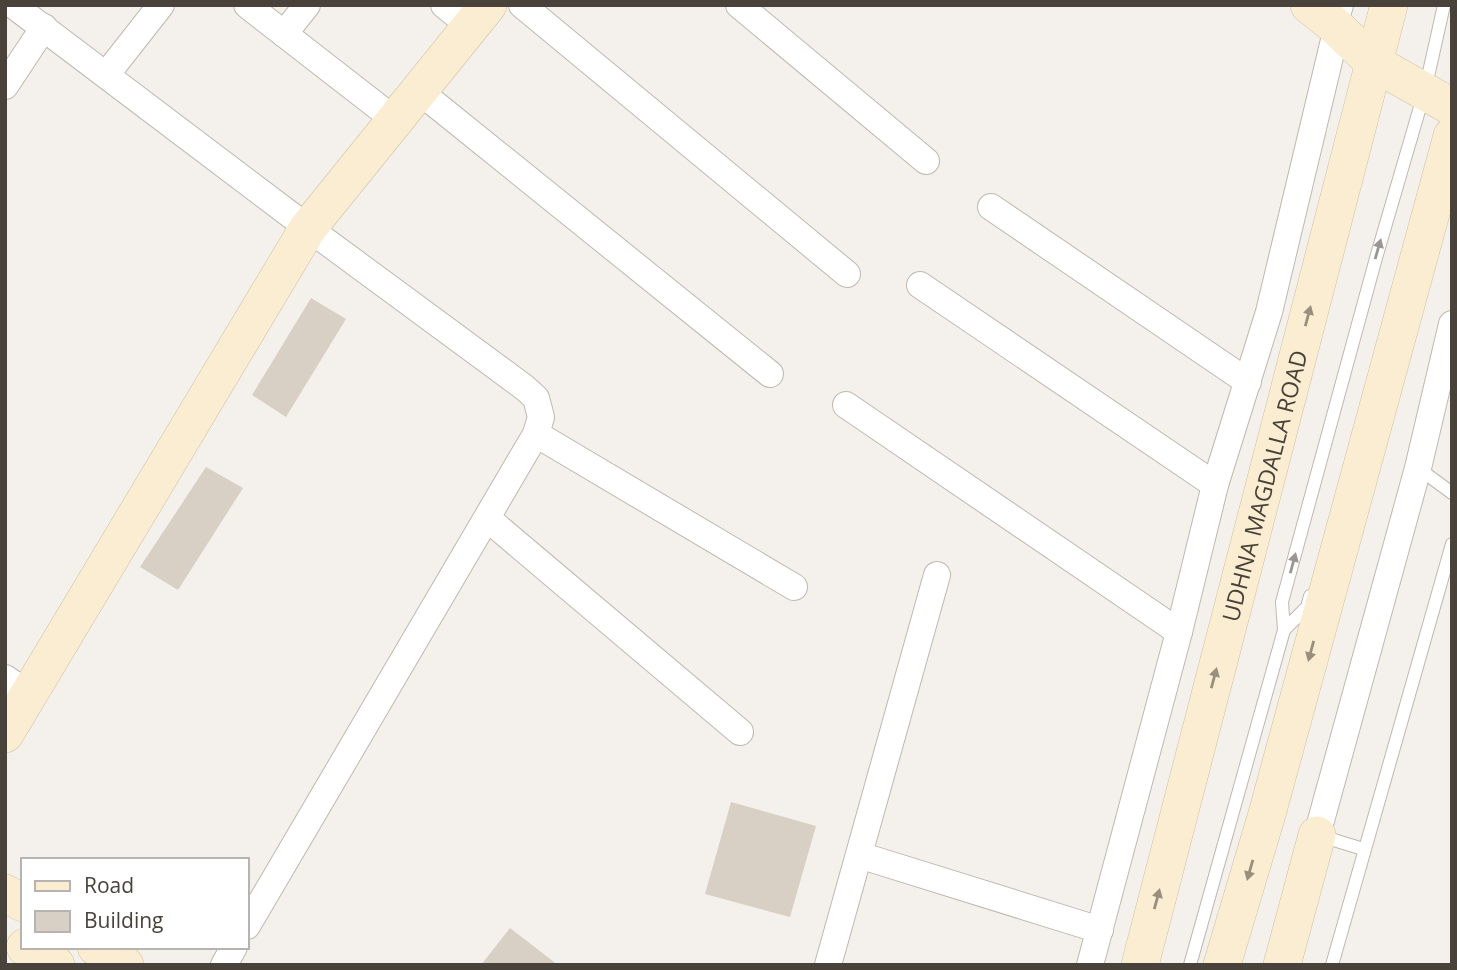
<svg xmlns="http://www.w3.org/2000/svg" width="1457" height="970" font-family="'Open Sans',sans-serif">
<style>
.building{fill:#d8cfc5}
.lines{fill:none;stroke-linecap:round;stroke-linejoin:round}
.lane-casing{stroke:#bfb8af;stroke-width:14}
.street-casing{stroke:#bfb8af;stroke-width:28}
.secondary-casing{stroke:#cfc0a0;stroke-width:38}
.lane{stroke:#fff;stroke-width:12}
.street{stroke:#fff;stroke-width:26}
.secondary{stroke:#faedd1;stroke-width:37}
.oneway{fill:#9a9793}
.oneway2{fill:#988f7e}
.labels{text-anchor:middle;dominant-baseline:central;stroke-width:5;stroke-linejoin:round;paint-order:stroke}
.street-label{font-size:23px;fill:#48423a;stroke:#fff}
</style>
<rect width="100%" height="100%" fill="#f4f1ec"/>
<g class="building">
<polygon points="311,298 346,319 286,417 252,395"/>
<polygon points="206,467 243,488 178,590 140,567"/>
<polygon points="731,802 816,826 790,917 705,894"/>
<polygon points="510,928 558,965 481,965"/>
</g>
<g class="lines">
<g class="lane-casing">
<g id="lane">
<polyline points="1418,468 1452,493"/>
<polyline points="1284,630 1307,607 1310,596"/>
<polyline points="1321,836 1363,849"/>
<polyline points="1190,965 1284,630 1282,602 1376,258 1425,90 1444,5"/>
<polyline points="1332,965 1452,544"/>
</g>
</g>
<g class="street-casing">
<g id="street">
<polyline points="13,5 308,228 525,388 536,398 541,417 536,434 247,926"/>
<polyline points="247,5 395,120"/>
<polyline points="444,5 471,27"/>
<polyline points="522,5 847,274"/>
<polyline points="739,5 926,161"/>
<polyline points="284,34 307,5"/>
<polyline points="106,75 161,5"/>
<polyline points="5,86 44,27"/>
<polyline points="419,91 770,374"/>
<polyline points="991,207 1248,382"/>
<polyline points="920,285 1215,485"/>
<polyline points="846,405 1179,632"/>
<polyline points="536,434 794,587"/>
<polyline points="488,519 740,732"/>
<polyline points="5,678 29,694"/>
<polyline points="1317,835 1418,468 1452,324"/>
<polyline points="859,855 1100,930"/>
<polyline points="224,965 234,947"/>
<polyline points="828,965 937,575"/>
<polyline points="1090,965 1179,632 1215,485 1269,312 1335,36 1334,25 1340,5"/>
</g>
</g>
<g class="secondary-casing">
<g id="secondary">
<polyline points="1309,5 1334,25 1374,63 1452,107"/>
<polyline points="5,734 308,228 488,5"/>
<polyline points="5,893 23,903"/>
<polyline points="25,947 56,965"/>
<polyline points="96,947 125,965"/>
<path id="s1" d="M1140,965L1389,5"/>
<polyline points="1222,965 1267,814 1452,136"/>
<polyline points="1282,965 1317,835"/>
</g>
</g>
<use href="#lane" class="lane"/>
<use href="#street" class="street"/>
<use href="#secondary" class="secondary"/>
</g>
<defs><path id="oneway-solid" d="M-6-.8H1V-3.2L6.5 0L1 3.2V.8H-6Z" transform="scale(1.75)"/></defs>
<g class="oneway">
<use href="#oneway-solid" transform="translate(1378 249) rotate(-74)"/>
<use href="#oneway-solid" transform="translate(1293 563) rotate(-75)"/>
</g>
<g class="oneway2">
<use href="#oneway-solid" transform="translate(1308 316) rotate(-75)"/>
<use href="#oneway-solid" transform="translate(1311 651) rotate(105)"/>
<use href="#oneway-solid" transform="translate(1214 678) rotate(-75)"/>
<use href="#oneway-solid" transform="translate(1250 870) rotate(106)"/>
<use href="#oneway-solid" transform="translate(1157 899) rotate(-75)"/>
</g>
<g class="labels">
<g class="street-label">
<text stroke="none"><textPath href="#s1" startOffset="495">UDHNA MAGDALLA ROAD</textPath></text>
</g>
</g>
<rect width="1457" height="970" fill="none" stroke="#48423a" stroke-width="14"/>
<rect x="21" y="858" width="228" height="91" fill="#ffffff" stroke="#b6b3b0" stroke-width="2"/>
<rect x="35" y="881" width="35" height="10" fill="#faedd1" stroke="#b6b3b0" stroke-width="2"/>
<text x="84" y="893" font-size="21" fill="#48423a">Road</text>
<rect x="35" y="911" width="35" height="21" fill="#d8cfc5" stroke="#b6b3b0" stroke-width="2"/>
<text x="84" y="928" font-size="21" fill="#48423a">Building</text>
</svg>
